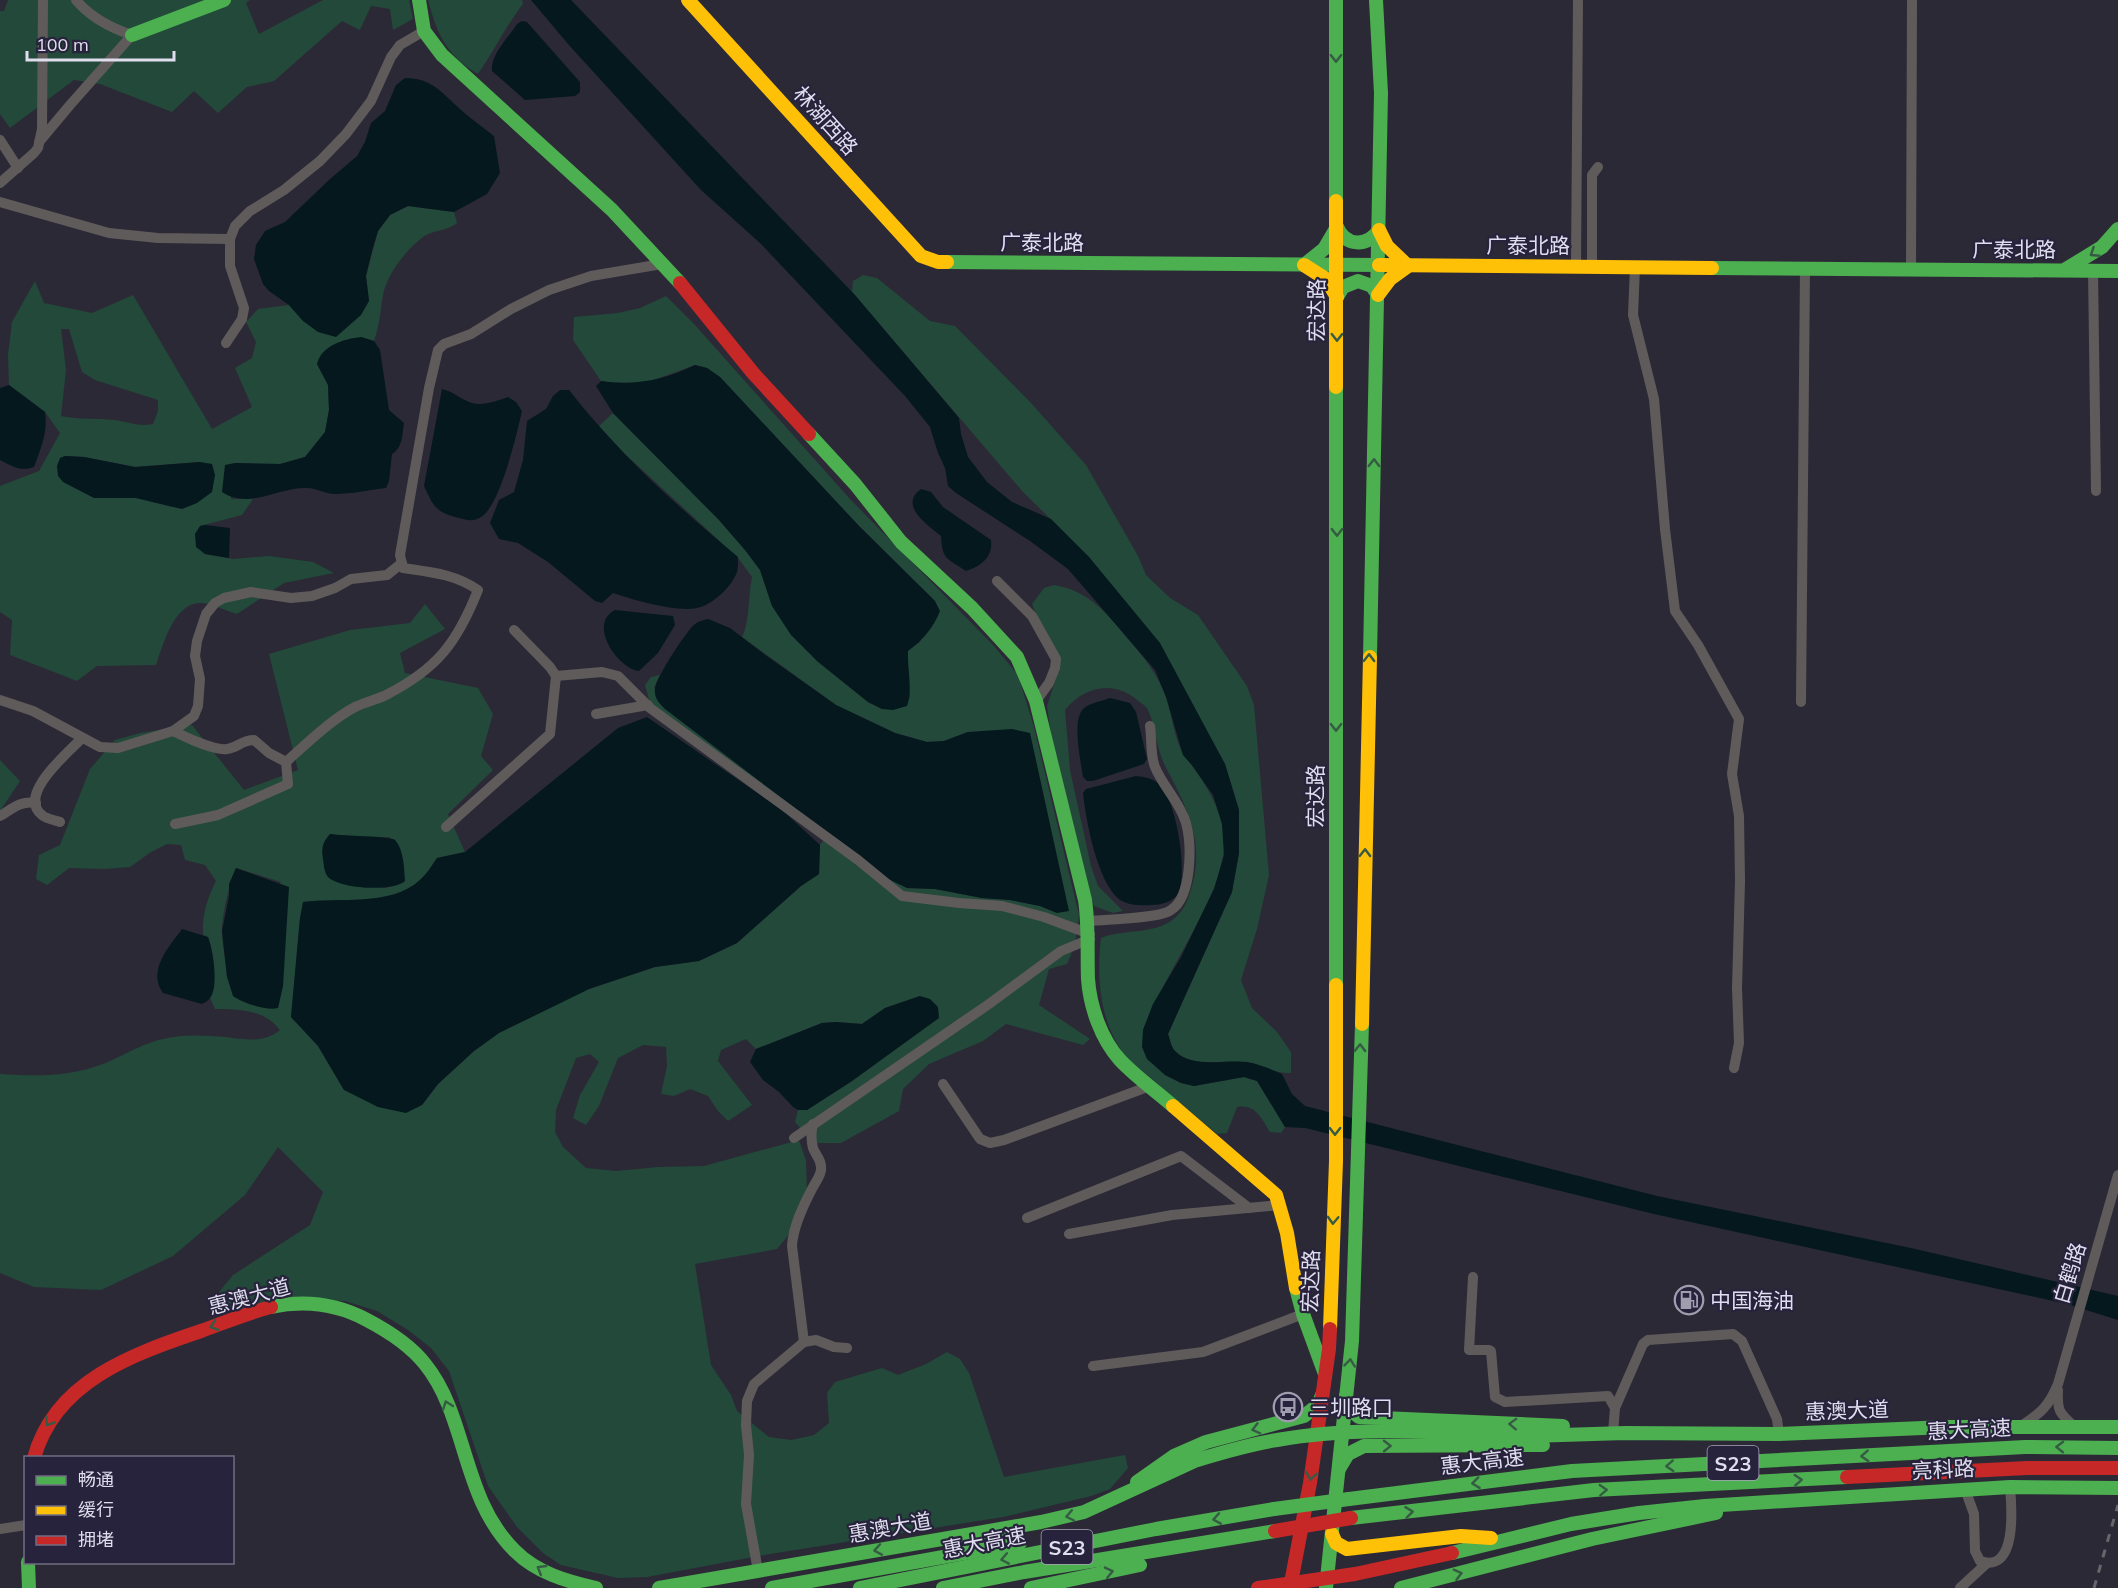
<svg xmlns="http://www.w3.org/2000/svg" width="2118" height="1588" font-family="Mulish,'Noto Sans SC',sans-serif">
<style>
.green{fill:#224939;fill-rule:evenodd}
.water{fill:#04181e}
.lines{fill:none;stroke-linecap:round;stroke-linejoin:round}
.street{stroke:#605b5b;stroke-width:10}
.fast{stroke:#4caf50;stroke-width:14}
.slow{stroke:#ffc107;stroke-width:14}
.jam{stroke:#c62828;stroke-width:14}
.rail{stroke:#68656b;stroke-width:3;stroke-dasharray:8 8;stroke-linecap:butt}
.fast-bridge{stroke:#4caf50;stroke-width:14}
.jam-bridge{stroke:#c62828;stroke-width:14}
.oneway{stroke:#365b44}
.labels{text-anchor:middle;dominant-baseline:central;stroke-width:4.5;stroke-linejoin:round;paint-order:stroke}
.shield{fill:#28233c;stroke:#a8a5b9;stroke-width:1.5}
.shield-label{font-size:20px;font-weight:bold;fill:#dfddee}
.street-label{font-size:21px;fill:#dfddee;stroke:#28233c}
.poi-label{font-size:21px;fill:#dfddee;stroke:#28233c;text-anchor:start}
</style>
<rect width="100%" height="100%" fill="#2c2936"/>
<g class="green">
<polygon points="8,0 250,0 246,3 259,34 323,0 409,0 413,19 393,30 390,9 371,6 360,30 342,21 274,81 247,87 218,113 194,91 172,112 100,84 74,80 10,128 0,114 0,11 4,11"/>
<path d="M428,0H522L523,4C506,26 494,51 478,74C446,55 437,34 428,0Z"/>
<path d="M408,206L454,212L457,223C445,232 432,230 423,237C406,250 387,274 383,295C380,312 380,324 374,341L361,337L317,364L328,385L329,410L325,432L305,457L280,464L235,463L231,499H253L242,515L200,526L205,554L233,559L269,556L313,562L334,573L284,583L237,614C226,611 212,603 200,603C174,603 163,645 156,665L97,666L77,681L10,655L12,620L0,612V486L39,471L60,433L45,412L9,385L8,355L12,322L35,281L44,303L92,313L133,295L212,429L252,407L235,368L252,358L256,342L246,322L258,309L289,305L303,321L369,301L366,276L378,231L390,215ZM61,329H69L82,372L95,380L158,400V411L153,424C139,427 129,422 115,420C97,418 79,420 61,416L66,370ZM65,456L84,457L135,467L200,462L172,507L136,498H94L85,492Z"/>
<path d="M863,275L877,278L930,321L955,326L1032,404L1086,465L1138,556L1146,575L1170,598L1198,615L1247,686L1254,705L1269,875L1257,929L1241,980L1252,1008L1277,1032L1291,1052V1073C1276,1074 1264,1066 1250,1063C1226,1058 1194,1070 1175,1051C1171,1048 1170,1039 1168,1034L1232,892L1239,853V810L1225,764L1089,557L1023,492L852,292L853,281Z"/>
<path d="M666,296L695,325L850,499L994,646L1018,675L1034,727L1079,915L1075,945L1067,964L1049,969L1039,1005L1090,1039L1083,1045L1006,1024L983,1041L929,1064L903,1089L899,1111L841,1143H813L795,1122L798,1110H807L852,1081L938,1018L920,996L885,1008L862,1024L836,1022L822,1023L756,1049L746,1039L721,1050L718,1061L752,1105L728,1121L718,1111L708,1096L690,1089L674,1096L661,1094L667,1066L666,1047L643,1045L618,1058L599,1106L586,1125L573,1118L580,1095L599,1062L590,1054L576,1058L556,1110L555,1132L563,1147L586,1168L616,1171L658,1167L704,1166L799,1140L806,1161L807,1195L787,1237L777,1249L695,1264L711,1365L731,1395L737,1411L769,1437L791,1440L814,1435L829,1423L827,1393L835,1382L882,1368L898,1375L926,1364L947,1352L960,1359L969,1373L1004,1477L1125,1455L1128,1468L1110,1489L1091,1496L1003,1517L770,1554L647,1577L618,1578L561,1565L543,1553L517,1527L488,1486L449,1371L431,1348L408,1330L377,1311L345,1301L314,1299L239,1311L224,1310L218,1304L219,1292L233,1275L310,1225L323,1192L278,1147L245,1195L173,1256L101,1290L34,1287L0,1273V1074C32,1076 60,1077 91,1068C117,1061 141,1042 168,1038C181,1035 196,1035 210,1036C234,1036 260,1047 280,1030C265,1010 239,1009 215,1009L210,998C216,979 215,956 208,937L203,935C202,914 207,899 216,881L205,865L185,860L181,845L167,844L151,852L130,867L105,869L69,868L47,885L36,879L39,855L60,845L90,769L115,740L140,733L192,725L244,790L298,770L269,654L350,630L410,623L425,604L445,629L400,653L405,673L478,688L493,714L481,756L493,770L448,814L465,852L437,858C432,865 427,874 420,880C390,907 341,897 304,902L300,918L291,1017L318,1046L344,1090L422,1105L438,1084L474,1051L499,1033L589,989L655,967L699,961L737,943L801,886L819,874L820,845L825,838L650,703L645,685L651,677L660,675L654,688L907,888L935,889L982,898L1010,900L1040,906L1057,913L968,732L944,741L927,742L895,733L836,705L742,637C750,622 748,596 752,577L738,558L625,454L599,426L613,413L719,520L745,550L760,570L772,606L817,661L868,702L882,709L910,698L907,668L908,650L920,642L935,601L859,526L720,377L707,368L695,365L651,381L621,384L601,381L573,340L574,317L618,313L640,308ZM330,834L358,837H390L387,888L337,882L328,877ZM236,868L281,882L227,977C226,963 223,948 222,934C221,919 230,881 236,868Z"/>
<path d="M1054,585C1088,590 1109,615 1129,640C1145,659 1157,673 1166,697C1172,715 1174,737 1183,754C1185,759 1191,763 1194,768C1212,794 1229,823 1223,856C1220,878 1210,897 1201,916C1182,954 1159,990 1143,1030L1165,1075L1181,1083L1194,1086L1244,1077L1257,1081L1285,1127L1281,1133L1270,1132C1261,1118 1256,1104 1237,1107L1227,1133L1217,1134L1128,1059C1100,1026 1096,979 1101,938C1125,928 1159,936 1178,915C1186,907 1189,896 1192,886C1203,846 1191,816 1173,781C1169,773 1164,765 1161,756C1156,742 1154,721 1147,708C1145,705 1139,702 1136,699C1112,679 1082,688 1065,710L1070,770L1091,866L1098,886L1123,911L1113,913L1094,906L1084,878L1052,741L1047,706L1059,669L1032,604L1044,588Z"/>
<polygon points="0,760 20,781 0,811"/>
</g>
<g class="water">
<path d="M531,0H571L855,295L959,418L961,434L968,457L987,482L1012,502L1051,519L1089,557L1160,643L1225,764L1239,810V853L1232,892L1168,1034C1170,1039 1171,1047 1175,1051C1192,1069 1225,1059 1247,1062C1259,1064 1270,1069 1282,1074L1292,1094L1305,1106L1657,1196L1911,1248L2118,1296V1320L2067,1304L1654,1214L1305,1128L1285,1127L1257,1081L1244,1077L1194,1086L1181,1083L1165,1075L1147,1059L1142,1047L1143,1030L1153,1004L1181,957L1214,889L1224,855L1222,824L1213,795L1191,764L1183,755L1166,697L1155,670L1068,569L1030,541L956,493L948,486L945,468L938,453L930,427L905,396L760,243L701,190L568,44Z"/>
<path d="M522,21L527,22L580,82V92L575,96L525,100L492,71C490,55 509,37 517,24Z"/>
<path d="M405,78C432,78 442,93 460,109C471,119 483,127 494,136L500,173L487,194L454,212L408,206L390,215L378,231L372,251L366,276L369,301L361,315L336,337L318,332L303,321L289,305L269,291L263,284L254,259L256,245L265,231L285,222L330,179L357,156L365,142L371,123L385,111L396,85Z"/>
<path d="M361,337L374,341L380,350L389,410L404,423C402,435 403,447 392,454L389,481L386,488C369,490 352,494 335,494C325,494 317,488 307,488C278,487 249,510 222,492L225,465L235,463L280,464L305,457L325,432L329,410L328,385L317,364C322,345 344,339 361,337Z"/>
<path d="M695,365L707,368L720,377L859,526L935,601L940,611C933,628 923,640 908,651C907,668 913,691 907,706L893,710L882,709L868,702L817,661L791,635L772,606L760,570L745,550L719,520L613,413L596,386L601,381C635,386 664,380 695,365Z"/>
<path d="M9,385L45,412C48,433 41,448 34,467C20,472 12,466 0,460V388Z"/>
<path d="M442,389C451,391 457,396 465,400C478,408 494,402 508,397L516,402L522,411C517,433 500,506 481,517C473,522 467,520 459,518C435,512 434,507 424,486Z"/>
<path d="M560,390H569C618,453 678,507 738,557C738,562 738,568 737,572C732,586 715,602 701,607C681,614 633,600 613,593L602,603L595,601L548,562L518,543L499,539L490,523L499,500L514,492L523,460L527,421L546,409L553,396Z"/>
<polygon points="65,456 84,457 135,467 200,462 212,464 215,475 212,492 197,503 182,509 136,498 94,498 63,482 58,476 57,466 60,458"/>
<path d="M921,489L931,492L943,507L991,540C993,557 982,566 966,571C947,558 942,560 941,536C928,525 898,506 921,489Z"/>
<polygon points="205,525 230,528 229,558 205,554 196,547 195,534 200,526"/>
<path d="M615,610L673,616L675,625L658,653L639,671C618,669 587,624 615,610Z"/>
<path d="M708,619L730,628L764,654L836,705L895,733L927,742L944,741L968,732L1012,729L1030,733L1069,911L1057,913L1040,906L1010,900L982,898L935,889L907,888L888,879L665,709C659,703 654,698 655,689C655,679 687,630 695,624C699,621 704,620 708,619Z"/>
<path d="M1110,698L1130,703L1136,712L1147,759L1144,764L1093,781H1087L1083,777C1081,762 1071,719 1084,708C1090,703 1102,701 1110,698Z"/>
<path d="M647,717L782,810L820,845L819,874L801,886L737,943L699,961L655,967L589,989L499,1033L474,1051L438,1084L422,1105L406,1113L378,1107L344,1090L318,1046L291,1017L300,918L303,902C341,897 390,907 420,880C427,874 432,865 437,858L465,852L618,728Z"/>
<path d="M1136,776C1144,777 1151,778 1158,783C1176,797 1188,871 1179,892C1174,902 1161,905 1151,905C1142,906 1128,905 1120,900C1097,882 1086,821 1083,793L1086,789Z"/>
<path d="M330,834C342,836 391,836 395,840C404,850 404,868 405,881C393,892 340,889 328,877C324,872 324,865 323,859C321,847 323,842 330,834Z"/>
<path d="M236,868L289,887L283,986L278,1008C266,1011 243,1003 233,996L227,977L222,931L229,896V884Z"/>
<path d="M182,929L208,937C213,950 219,987 210,998C208,1001 205,1002 202,1004L163,993C147,970 169,947 182,929Z"/>
<polygon points="920,996 930,999 938,1007 939,1018 852,1081 807,1110 798,1110 793,1107 779,1092 763,1080 750,1062 756,1049 822,1023 836,1022 862,1024 885,1008"/>
</g>
<g class="lines">
<g class="street">
<polyline points="0,140 18,168"/>
<path d="M39,142L70,105L132,35C111,28 91,18 76,0"/>
<polyline points="0,183 34,153 38,148 42,129 43,0"/>
<polyline points="0,202 109,233 158,238 230,239"/>
<polyline points="1576,266 1578,0"/>
<polyline points="1592,266 1592,175 1598,167"/>
<polyline points="1635,267 1633,315 1654,399 1665,529 1675,611 1698,645 1739,719 1732,774 1739,816 1740,881 1737,988 1739,1043 1734,1068"/>
<polyline points="1911,269 1912,0"/>
<polyline points="2093,270 2096,491"/>
<polyline points="226,343 242,319 244,308 230,266 230,239 235,226 250,211 284,190 320,161 346,134 371,101 391,57 400,45 424,31"/>
<polyline points="997,581 1032,616 1056,659 1055,668 1049,683 1036,701"/>
<polyline points="556,676 602,672 618,676 650,708 858,860 902,896 959,903 1002,906 1044,917 1090,934"/>
<polyline points="0,700 33,711 100,747 118,748 173,731 194,716 198,706 200,679 195,656 197,641 206,614 215,603 224,598 251,592 291,598 312,596 335,588 351,579 387,575 402,563"/>
<polyline points="1801,702 1805,268"/>
<polyline points="596,714 648,705"/>
<path d="M173,731C186,737 213,751 227,749C237,748 242,740 254,740L269,753L286,762L288,784L218,815L175,824"/>
<path d="M286,762C306,744 332,719 355,707C365,702 376,700 386,695C437,669 457,643 478,590C455,574 430,572 403,568L400,555L429,388L438,350L444,344L471,334L511,309L549,290L591,276L662,264"/>
<path d="M0,816C12,809 21,800 36,803"/>
<path d="M60,822C55,820 46,819 42,815C16,795 70,751 82,738"/>
<polyline points="446,827 550,734 556,676 550,667 514,630"/>
<path d="M1089,921C1106,919 1159,919 1171,910C1192,897 1192,845 1186,823C1180,802 1163,787 1155,767C1150,755 1152,738 1150,726"/>
<polyline points="943,1084 980,1139 990,1143 1004,1140 1150,1086"/>
<polyline points="794,1138 989,1004 1061,951 1090,939"/>
<polyline points="1027,1218 1181,1156 1249,1208"/>
<polyline points="1069,1234 1172,1215 1280,1205"/>
<polyline points="1473,1277 1469,1350 1489,1350 1491,1351 1495,1397 1505,1402 1608,1396 1615,1408"/>
<path d="M804,1342L792,1246C793,1226 804,1204 813,1187C816,1181 820,1177 821,1170C822,1160 816,1156 813,1148C811,1140 811,1132 813,1124"/>
<polyline points="1093,1366 1203,1352 1303,1314"/>
<path d="M2058,1390C2057,1411 2059,1413 2075,1427"/>
<path d="M2021,1426C2041,1413 2049,1406 2058,1384L2118,1175"/>
<polyline points="1613,1433 1615,1408 1643,1344 1648,1340 1733,1334 1742,1341 1777,1419 1779,1434"/>
<path d="M1965,1489L1974,1514L1975,1551L1980,1561C2017,1574 2012,1509 2010,1487"/>
<polyline points="0,1529 26,1525"/>
<polyline points="758,1571 746,1504 749,1455 746,1425 747,1401 754,1384 804,1342 816,1340 834,1347 847,1348"/>
<polyline points="1960,1588 1986,1564"/>
</g>
<g class="fast">
<polyline points="419,0 424,31 442,55 612,210 680,283"/>
<polyline points="1336,0 1336,201"/>
<polyline points="132,35 224,0"/>
<path d="M1337,227C1346,247 1367,247 1379,230"/>
<polyline points="947,262 1379,265"/>
<polyline points="1304,265 1324,249 1337,227"/>
<polyline points="1712,268 2118,271"/>
<polyline points="2066,269 2102,247 2118,229"/>
<polyline points="1337,297 1343,287 1358,281 1372,286 1378,295"/>
<polyline points="1336,387 1336,985"/>
<path d="M809,434L855,484L901,542L972,608L1017,657L1036,701L1085,900C1089,926 1087,953 1088,979C1090,1007 1101,1039 1120,1060C1136,1077 1156,1091 1173,1106"/>
<polyline points="1370,657 1381,93 1376,0"/>
<polyline points="1296,1288 1303,1314 1325,1374"/>
<path d="M271,1307C304,1300 337,1304 367,1320C388,1331 410,1345 425,1364C468,1417 461,1498 515,1551C537,1573 566,1581 596,1588"/>
<polyline points="1346,1396 1349,1409 1359,1417 1563,1426"/>
<polyline points="1530,1436 1625,1433 1779,1434 1947,1427 2118,1427"/>
<polyline points="1339,1469 1348,1454 1364,1446 1543,1445"/>
<polyline points="1137,1482 1174,1456 1206,1442 1304,1416 1318,1405 1322,1395"/>
<polyline points="1349,1499 1572,1471 2025,1447 2118,1448"/>
<polyline points="1351,1518 1594,1490 1847,1477"/>
<polyline points="1452,1553 1571,1524 1639,1513 1705,1506 2010,1487 2118,1488"/>
<polyline points="28,1562 29,1588"/>
<polyline points="659,1588 1041,1522 1084,1512 1197,1460"/>
<polyline points="772,1588 1020,1543"/>
<polyline points="860,1588 1156,1529 1274,1509"/>
<polyline points="943,1588 1024,1572 1275,1531"/>
<polyline points="1031,1588 1140,1565"/>
<polyline points="1326,1588 1352,1341 1362,1024"/>
<polyline points="1401,1588 1592,1539 1716,1513"/>
</g>
<g class="slow">
<polyline points="688,0 921,256 938,262 947,262"/>
<polyline points="1336,201 1336,387"/>
<polyline points="1304,265 1326,279 1337,297"/>
<polyline points="1379,265 1712,268"/>
<polyline points="1378,295 1390,279 1408,266 1387,246 1379,230"/>
<polyline points="1362,1024 1370,657"/>
<polyline points="1173,1106 1276,1195 1287,1233 1296,1288"/>
<polyline points="1330,1329 1336,1161 1336,985"/>
<polyline points="1332,1534 1336,1543 1347,1549 1461,1536 1491,1538"/>
</g>
<g class="jam">
<polyline points="680,283 753,373 809,434"/>
<path d="M34,1458C55,1381 133,1354 201,1331C224,1323 247,1313 271,1307"/>
<polyline points="1847,1477 2027,1468 2118,1468"/>
<polyline points="1290,1588 1310,1483 1329,1349 1330,1329"/>
</g>
<polyline class="rail" points="2094,1588 2118,1505"/>
<g class="fast-bridge">
<path d="M1197,1460C1224,1452 1250,1444 1277,1440C1360,1425 1446,1433 1530,1436"/>
<polyline points="1274,1509 1349,1499"/>
</g>
<g class="jam-bridge">
<polyline points="1275,1531 1351,1518"/>
<polyline points="1258,1588 1355,1574 1452,1553"/>
</g>
</g>
<defs><path id="oneway-chevron" d="M-2-3.5L2.5 0L-2 3.5" fill="none" stroke-width="1.6" stroke-linecap="round" stroke-linejoin="round" transform="scale(1.5)"/></defs>
<g class="oneway">
<use href="#oneway-chevron" transform="translate(1336 58) rotate(90)"/>
<use href="#oneway-chevron" transform="translate(2094 253) rotate(147)"/>
<use href="#oneway-chevron" transform="translate(1337 337) rotate(90)"/>
<use href="#oneway-chevron" transform="translate(1374 463) rotate(-89)"/>
<use href="#oneway-chevron" transform="translate(1337 532) rotate(90)"/>
<use href="#oneway-chevron" transform="translate(1369 658) rotate(-89)"/>
<use href="#oneway-chevron" transform="translate(1336 727) rotate(90)"/>
<use href="#oneway-chevron" transform="translate(1365 853) rotate(-89)"/>
<use href="#oneway-chevron" transform="translate(1360 1048) rotate(-89)"/>
<use href="#oneway-chevron" transform="translate(1335 1131) rotate(90)"/>
<use href="#oneway-chevron" transform="translate(1333 1220) rotate(92)"/>
<use href="#oneway-chevron" transform="translate(214 1326) rotate(161)"/>
<use href="#oneway-chevron" transform="translate(1350 1363) rotate(-84)"/>
<use href="#oneway-chevron" transform="translate(447 1405) rotate(-110)"/>
<use href="#oneway-chevron" transform="translate(49 1422) rotate(123)"/>
<use href="#oneway-chevron" transform="translate(1513 1424) rotate(-178)"/>
<use href="#oneway-chevron" transform="translate(1256 1429) rotate(165)"/>
<use href="#oneway-chevron" transform="translate(1387 1446) rotate(-1)"/>
<use href="#oneway-chevron" transform="translate(2060 1447) rotate(-179)"/>
<use href="#oneway-chevron" transform="translate(1865 1456) rotate(177)"/>
<use href="#oneway-chevron" transform="translate(1670 1466) rotate(177)"/>
<use href="#oneway-chevron" transform="translate(1311 1476) rotate(98)"/>
<use href="#oneway-chevron" transform="translate(1798 1480) rotate(-3)"/>
<use href="#oneway-chevron" transform="translate(1476 1483) rotate(173)"/>
<use href="#oneway-chevron" transform="translate(1603 1490) rotate(-3)"/>
<use href="#oneway-chevron" transform="translate(1409 1512) rotate(-7)"/>
<use href="#oneway-chevron" transform="translate(1070 1516) rotate(168)"/>
<use href="#oneway-chevron" transform="translate(1217 1519) rotate(170)"/>
<use href="#oneway-chevron" transform="translate(878 1550) rotate(170)"/>
<use href="#oneway-chevron" transform="translate(1005 1559) rotate(169)"/>
<use href="#oneway-chevron" transform="translate(541 1569) rotate(-149)"/>
<use href="#oneway-chevron" transform="translate(1109 1572) rotate(-13)"/>
<use href="#oneway-chevron" transform="translate(1458 1574) rotate(-15)"/>
</g>
<defs>
<g id="fuel-ring" transform="scale(1.5)"><circle r="9.5" fill="#28233c" stroke="#a09eae" stroke-width="1.5"/><path d="M-5.5-6h7V0h2V4h1.3V-2.5L3-4.5l.8-.8L6-3V5H2.5V1h-1V6h-7ZM-4.2-4.7v3.2H.2V-4.7Z" fill="#a09eae"/></g>
<g id="bus-ring" transform="scale(1.5)"><circle r="9.5" fill="#28233c" stroke="#a09eae" stroke-width="1.5"/><path d="M-5-6H5V4H4V6H2V4H-2V6H-4V4H-5ZM-3.5-4V0h7V-4ZM-3.5 1.2v1.5H-2V1.2ZM2 1.2v1.5H3.5V1.2Z" fill="#a09eae"/></g>
</defs>
<g fill-rule="evenodd">
<use href="#fuel-ring" x="1689" y="1300"/>
<use href="#bus-ring" x="1288" y="1407"/>
</g>
<g class="labels">
<g class="shield">
<rect x="1707.5" y="1446" width="51" height="34" rx="4.5"/>
<rect x="1041.5" y="1530" width="51" height="34" rx="4.5"/>
</g>
<g class="shield-label">
<text x="1733" y="1463">S23</text>
<text x="1067" y="1547">S23</text>
</g>
<g class="street-label">
<text transform="translate(826 120) rotate(48)">林湖西路</text>
<text x="1042" y="242">广泰北路</text>
<text x="1528" y="245">广泰北路</text>
<text x="2014" y="249">广泰北路</text>
<text transform="translate(1316 310) rotate(-90)">宏达路</text>
<text transform="translate(1315 796) rotate(-90)">宏达路</text>
<text transform="translate(2069 1273) rotate(-73)">白鹤路</text>
<text transform="translate(1310 1281) rotate(-88)">宏达路</text>
<text transform="translate(249 1296) rotate(-15)">惠澳大道</text>
<text transform="translate(1847 1410) rotate(-2)">惠澳大道</text>
<text transform="translate(1969 1429) rotate(-3)">惠大高速</text>
<text transform="translate(1482 1461) rotate(-7)">惠大高速</text>
<text transform="translate(1943 1469) rotate(-3)">亮科路</text>
<text transform="translate(890 1527) rotate(-10)">惠澳大道</text>
<text transform="translate(984 1542) rotate(-11)">惠大高速</text>
</g>
<g class="poi-label">
<text x="1710" y="1300">中国海油</text>
<text x="1309" y="1407">三圳路口</text>
</g>
</g>
<rect x="24" y="1456" width="210" height="108" fill="#28233c" stroke="#716d83" stroke-width="1.5"/>
<rect x="36" y="1476" width="30" height="9" fill="#4caf50" stroke="#716d83" stroke-width="1.5"/>
<text x="78" y="1486" font-size="18" fill="#dfddee">畅通</text>
<rect x="36" y="1506" width="30" height="9" fill="#ffc107" stroke="#716d83" stroke-width="1.5"/>
<text x="78" y="1516" font-size="18" fill="#dfddee">缓行</text>
<rect x="36" y="1536" width="30" height="9" fill="#c62828" stroke="#716d83" stroke-width="1.5"/>
<text x="78" y="1546" font-size="18" fill="#dfddee">拥堵</text>
<path d="M27 51v9h147v-9" fill="none" stroke="#dfddee" stroke-width="3"/>
<text x="36" y="51" font-size="18" fill="#dfddee" stroke="#28233c" stroke-width="4.5" paint-order="stroke">100 m</text>
</svg>
